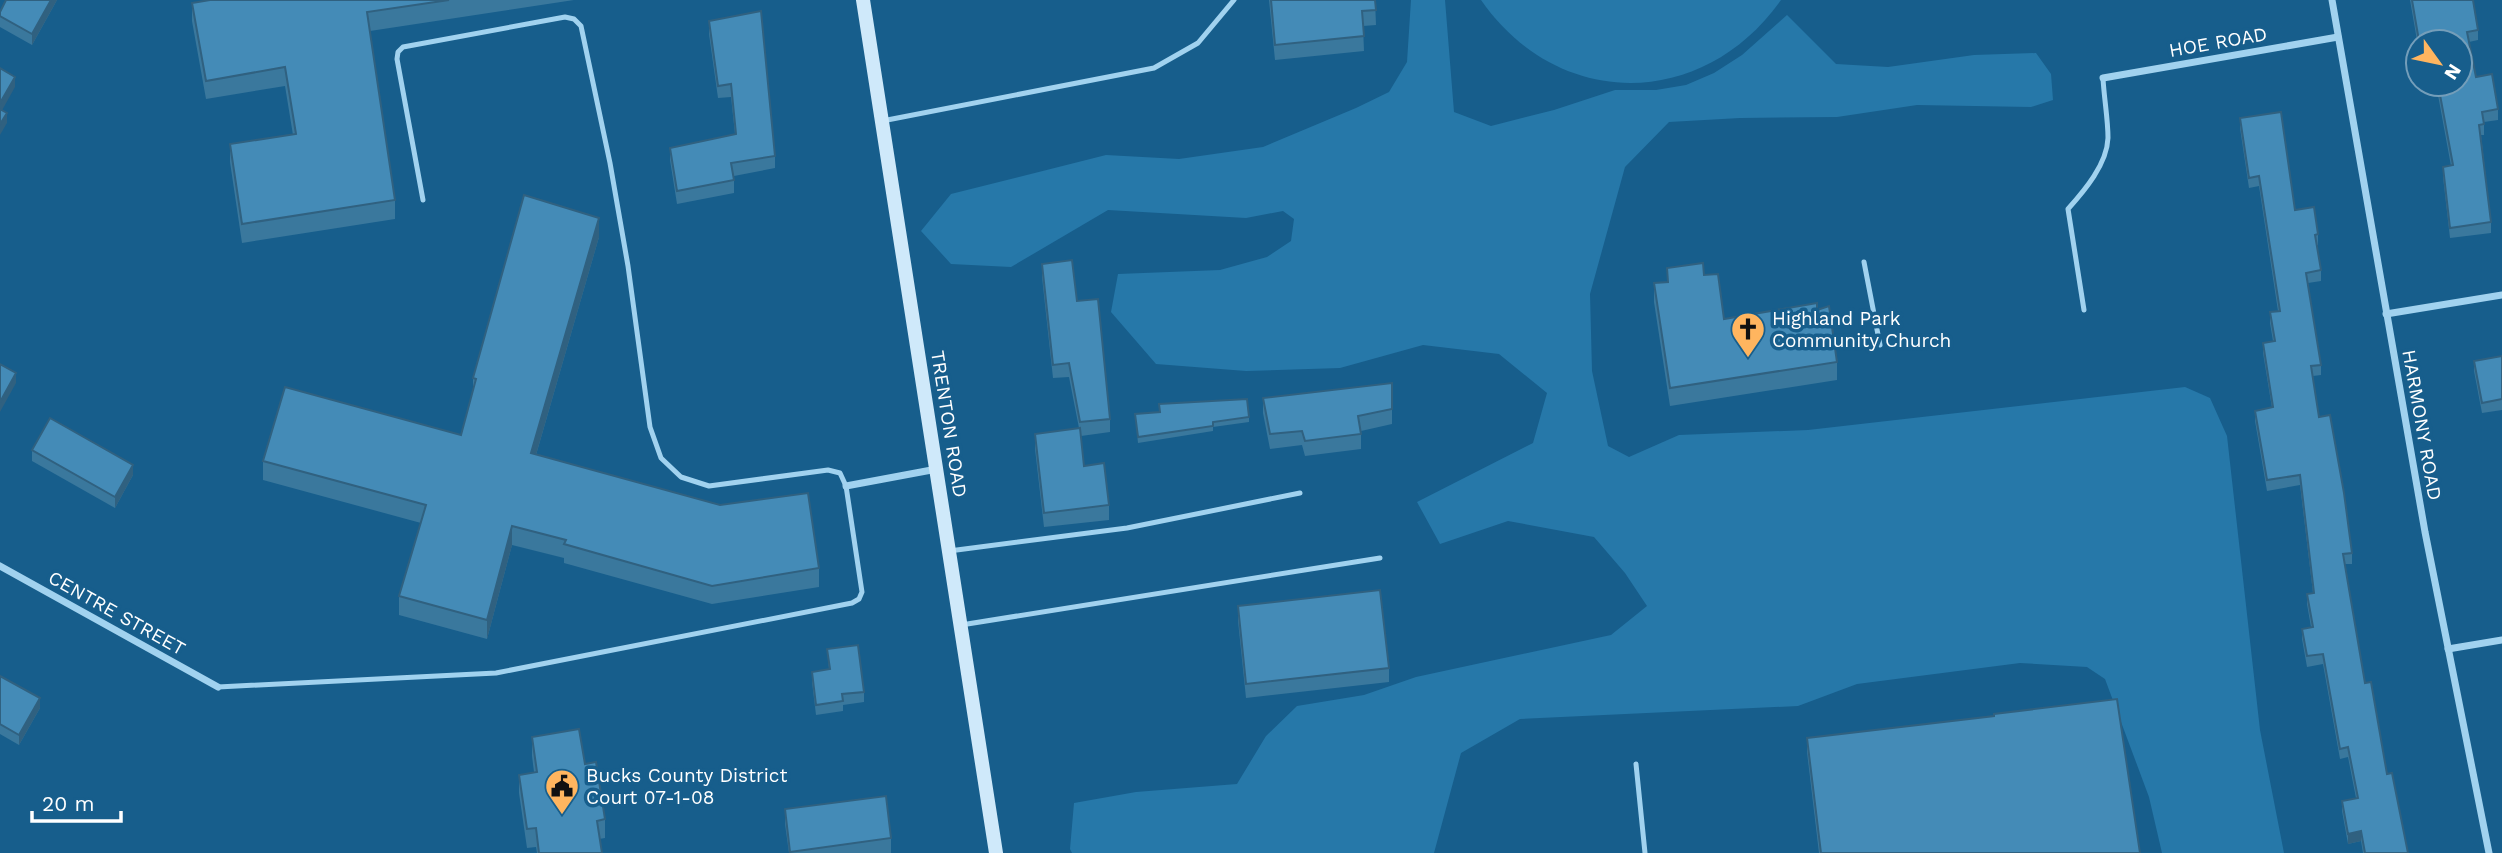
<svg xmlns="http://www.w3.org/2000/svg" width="2502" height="853" font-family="'Work Sans',sans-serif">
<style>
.green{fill:#2678a9}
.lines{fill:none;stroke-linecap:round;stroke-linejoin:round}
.lane{stroke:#a1d2ef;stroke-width:5}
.street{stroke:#a1d2ef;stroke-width:7}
.secondary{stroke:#cfe9fa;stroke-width:14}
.wall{fill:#3a789d}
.shaded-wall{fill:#306180}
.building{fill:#448bb7;stroke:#306180;stroke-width:2}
.labels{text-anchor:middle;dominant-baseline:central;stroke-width:7;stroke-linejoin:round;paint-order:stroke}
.street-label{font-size:19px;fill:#fff;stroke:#175e8c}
.poi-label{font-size:19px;fill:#fff;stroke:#175e8c;text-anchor:start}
</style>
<rect width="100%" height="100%" fill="#175e8c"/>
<g class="green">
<polygon points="1411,0 1445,0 1454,112 1491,126 1554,110 1615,90 1656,90 1686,85 1714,73 1742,55 1787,15 1836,64 1888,67 1974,55 2036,53 2051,74 2053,100 2031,107 1917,105 1837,117 1740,118 1669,122 1625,167 1590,294 1592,371 1608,446 1629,457 1679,435 1808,430 2185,387 2210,398 2227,436 2260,730 2284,853 2162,853 2149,797 2105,679 2087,667 2020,663 1857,684 1798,706 1520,719 1461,753 1434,853 1072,853 1070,849 1074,803 1136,792 1237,784 1266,736 1297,706 1364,695 1416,677 1611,635 1647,606 1625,573 1594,537 1508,521 1440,544 1417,502 1533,443 1547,393 1499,354 1423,345 1340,368 1246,371 1156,364 1111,312 1118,274 1220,270 1267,257 1291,241 1294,219 1283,211 1246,218 1108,210 1011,267 951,264 921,231 951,194 1106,155 1179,159 1263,147 1356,108 1389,92 1407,62"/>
<path d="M1481,0H1781C1703,110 1558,111 1481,0Z"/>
</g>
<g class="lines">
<g class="lane">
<polyline points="882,121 1154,68 1198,43 1234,0"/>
<polyline points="1864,262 1880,345"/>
<path d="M2084,310L2068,209C2085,190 2107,164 2108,138C2108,119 2104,98 2103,78"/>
<polyline points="949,551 1127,528 1300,493"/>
<polyline points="961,625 1380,558"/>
<polyline points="218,687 496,673 852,603 859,599 862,592 846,486 840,473 828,470 709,486 681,477 661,458 650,427 628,266 610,163 581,26 574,19 565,17 403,47 398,52 397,59 423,200"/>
<polyline points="1636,764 1645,853"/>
</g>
<g class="street">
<polyline points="2332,0 2425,532 2489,853"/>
<polyline points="2103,78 2338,37"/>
<polyline points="2386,314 2502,295"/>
<polyline points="846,486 937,469"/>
<polyline points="0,566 218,687"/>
<polyline points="2448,649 2502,640"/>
</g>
<polyline class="secondary" points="863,0 996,853"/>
</g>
<g class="wall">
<polygon points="57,0 32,45 0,27 0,12"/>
<polygon points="210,0 574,0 370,31 395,200 395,219 242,243 230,162 230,144 293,135 285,86 206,99 192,21 192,3"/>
<polygon points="1269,0 1375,0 1376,25 1363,26 1364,51 1275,60"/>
<polygon points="2410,0 2473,0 2478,30 2478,40 2469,42 2476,77 2498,109 2498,120 2484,122 2484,135 2481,135 2491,222 2491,233 2450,238 2443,177 2443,167 2451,166 2436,84 2460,84 2460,42 2418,42 2418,46"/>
<polygon points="709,21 775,156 775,168 734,176 734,193 677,204 670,160 670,148 735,134 731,97 718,98 709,34"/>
<polygon points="2240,118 2295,210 2318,234 2318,245 2317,245 2321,270 2321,281 2308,283 2321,365 2321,375 2313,376 2319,417 2352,553 2352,564 2345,564 2365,683 2387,774 2408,853 2363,853 2361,841 2348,844 2342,811 2342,801 2356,798 2348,757 2340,759 2323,664 2307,667 2302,639 2302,629 2311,627 2307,604 2307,594 2313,593 2300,485 2267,491 2255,421 2255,411 2272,408 2263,353 2263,343 2273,341 2270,323 2270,312 2278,311 2259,186 2249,188 2240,128"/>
<polygon points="599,237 536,455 819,568 819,587 712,604 564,563 564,558 512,545 487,639 399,615 399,596 421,523 263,480 263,461 461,435 473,393 473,378"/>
<polygon points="1042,264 1077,301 1110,419 1110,432 1081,436 1084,466 1109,505 1109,520 1044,527 1035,449 1035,434 1079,428 1069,377 1053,378 1042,277"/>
<polygon points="1667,268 1704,275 1724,319 1817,310 1837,362 1837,380 1670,406 1654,302 1654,283 1667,282"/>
<polygon points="2502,356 2502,410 2482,413 2474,371 2474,361"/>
<polygon points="1392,383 1392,424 1361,431 1361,449 1305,456 1302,445 1270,449 1263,413 1263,398"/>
<polygon points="1159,404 1249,417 1249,422 1213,427 1213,431 1138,443 1135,414 1159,412"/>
<polygon points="32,450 133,475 115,508 32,461"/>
<polygon points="1238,606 1389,668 1389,682 1246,698 1238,621"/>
<polygon points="827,649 864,692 864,702 843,705 843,711 816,715 812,682 812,672 829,669"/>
<polygon points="0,676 40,708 19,745 0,734"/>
<polygon points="532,737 585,764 605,819 605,838 599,839 602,853 537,853 536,847 527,848 519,793 519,775 534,772 532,756"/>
<polygon points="1807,738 2140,853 1819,853 1807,752"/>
<polygon points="785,809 891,838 891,853 789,853 785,824"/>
</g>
<g class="shaded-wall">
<polygon points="51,0 57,0 32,45 32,34"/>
<polygon points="15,77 15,87 0,114 0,103"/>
<polygon points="7,113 7,123 0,135 0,124"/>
<polygon points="599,218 599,237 531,472 531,453"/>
<polygon points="16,373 16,383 0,412 0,402"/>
<polygon points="133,465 133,475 115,508 115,497"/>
<polygon points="512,526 512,545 487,639 487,620"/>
<polygon points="40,698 40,708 19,745 19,735"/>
<polygon points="2361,831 2361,841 2348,844 2348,834"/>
</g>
<g class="building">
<polygon points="6,0 51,0 32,34 0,16 0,12"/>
<polygon points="210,0 449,0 367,12 395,200 242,224 230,144 296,134 285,67 206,81 192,3"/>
<polygon points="1271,0 1375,0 1376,10 1362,11 1364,36 1275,45"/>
<polygon points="2412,0 2473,0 2478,30 2467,32 2476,77 2492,74 2498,109 2482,112 2484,124 2479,125 2491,222 2450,228 2443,167 2453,165 2438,84 2460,84 2460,42 2431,42 2430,39 2419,41"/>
<polygon points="761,11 775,156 731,163 734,180 677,191 670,148 736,134 731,84 718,86 709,21"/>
<polygon points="0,68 15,77 0,103"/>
<polygon points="0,109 7,113 0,124"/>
<polygon points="2281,112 2295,210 2314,207 2318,234 2315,235 2321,270 2306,273 2321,365 2311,366 2319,417 2330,415 2344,493 2352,553 2343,554 2365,683 2371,682 2387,774 2392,773 2408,853 2365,853 2361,831 2348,834 2342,801 2358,798 2348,747 2340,749 2323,654 2307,656 2302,629 2313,627 2307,594 2314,593 2300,475 2267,480 2255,411 2273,407 2263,343 2275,341 2270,312 2280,311 2259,176 2249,178 2240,118"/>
<polygon points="524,195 599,218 531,453 720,505 808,493 819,568 712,586 564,544 566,540 512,526 487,620 399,596 426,505 263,461 285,387 461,435 476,379 473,378"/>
<polygon points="1072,260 1077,301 1098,299 1110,419 1080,422 1069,363 1053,365 1042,264"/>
<polygon points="1703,263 1704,275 1718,274 1724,319 1817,303 1817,310 1829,306 1837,362 1670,388 1654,283 1668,282 1667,268"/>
<polygon points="2502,356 2502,399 2482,403 2474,361"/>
<polygon points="0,364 16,373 0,402"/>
<polygon points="1392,383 1392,409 1358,416 1361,434 1305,441 1302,431 1270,434 1263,398"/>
<polygon points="1247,399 1249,417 1213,422 1213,426 1138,437 1135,414 1160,412 1159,404"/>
<polygon points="50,418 133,465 115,497 32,450"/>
<polygon points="1080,428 1084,466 1104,463 1109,505 1044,513 1035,434"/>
<polygon points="1380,590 1389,668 1246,684 1238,606"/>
<polygon points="858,645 864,692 842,694 843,701 816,705 812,672 830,669 827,649"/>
<polygon points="0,676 40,698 19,735 0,724"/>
<polygon points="2117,699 2140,853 1821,853 1807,738 1994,716 1994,714"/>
<polygon points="579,729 585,764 596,762 605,819 597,821 602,853 539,853 536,828 527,829 519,775 537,772 532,737"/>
<polygon points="886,796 891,838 790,852 785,809"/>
</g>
<defs>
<g id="church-pin" transform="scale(1.75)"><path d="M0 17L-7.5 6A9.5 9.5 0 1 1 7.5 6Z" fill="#ffb55f" stroke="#175e8c"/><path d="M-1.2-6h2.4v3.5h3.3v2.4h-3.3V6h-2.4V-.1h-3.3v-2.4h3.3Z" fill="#111"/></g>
<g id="civic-pin" transform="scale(1.75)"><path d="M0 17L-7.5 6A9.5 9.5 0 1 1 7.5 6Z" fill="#ffb55f" stroke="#175e8c"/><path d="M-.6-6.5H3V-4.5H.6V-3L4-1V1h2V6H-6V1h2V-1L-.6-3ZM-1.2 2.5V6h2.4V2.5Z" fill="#111"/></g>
</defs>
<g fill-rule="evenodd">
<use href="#church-pin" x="1748" y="329"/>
<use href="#civic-pin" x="562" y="786"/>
</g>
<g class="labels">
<g class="street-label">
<text transform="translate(2218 42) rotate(-10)">HOE ROAD</text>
<text transform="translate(949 424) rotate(81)">TRENTON ROAD</text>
<text transform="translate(2422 425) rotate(80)">HARMONY ROAD</text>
<text transform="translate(117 613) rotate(29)">CENTRE STREET</text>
</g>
<g class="poi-label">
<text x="1772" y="318">Highland Park<tspan x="1772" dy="22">Community Church</tspan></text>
<text x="586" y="775">Bucks County District<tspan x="586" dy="22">Court 07-1-08</tspan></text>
</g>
</g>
<g transform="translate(2439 63) rotate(123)"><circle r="33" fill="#175e8c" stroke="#749eba" stroke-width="2"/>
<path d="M0-5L12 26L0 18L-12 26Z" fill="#ffb55f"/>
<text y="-10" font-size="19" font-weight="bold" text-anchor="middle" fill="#ffffff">N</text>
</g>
<path d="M32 811v10h89v-10" fill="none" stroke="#ffffff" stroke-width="3.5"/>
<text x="42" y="811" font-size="21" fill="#ffffff" stroke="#175e8c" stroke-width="5" paint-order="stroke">20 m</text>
</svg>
